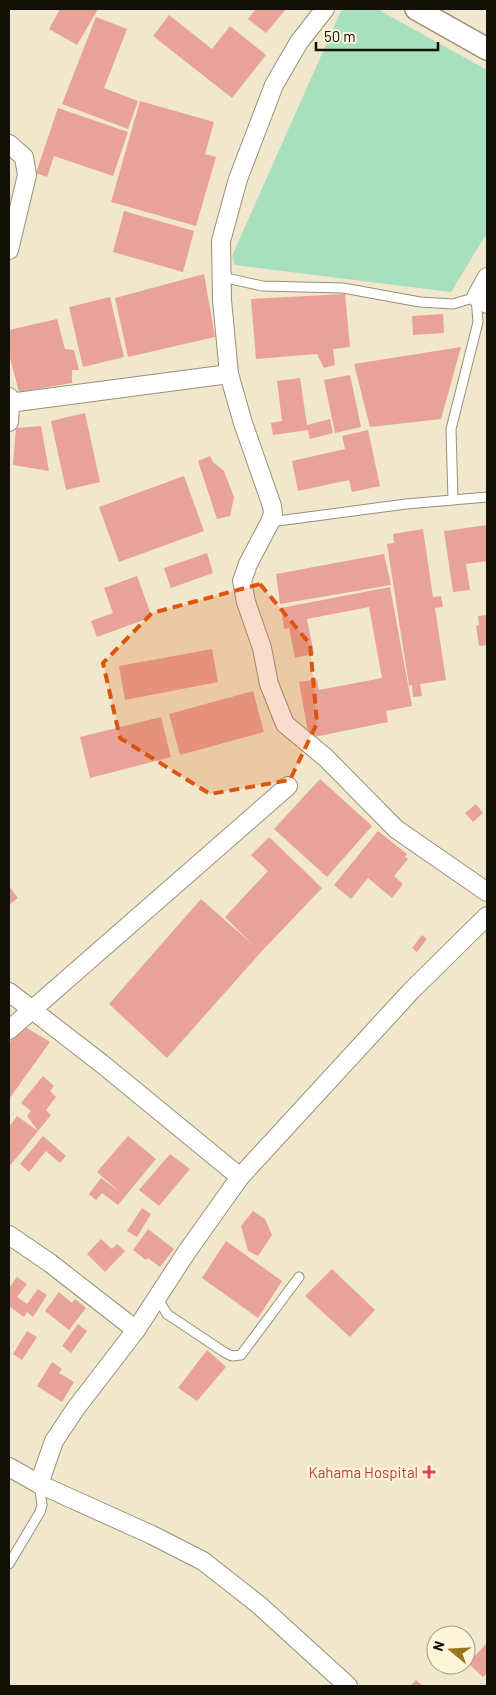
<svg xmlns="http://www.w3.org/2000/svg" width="496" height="1695" font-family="Barlow,sans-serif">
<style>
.green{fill:#a8dfbe}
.building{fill:#e8a29a}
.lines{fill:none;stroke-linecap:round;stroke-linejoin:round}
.service-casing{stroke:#999077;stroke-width:11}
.minor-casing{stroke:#999077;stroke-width:20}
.tertiary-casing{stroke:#999077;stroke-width:24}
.service{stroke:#fff;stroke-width:9}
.minor{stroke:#fff;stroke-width:18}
.tertiary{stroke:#fff;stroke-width:21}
.marked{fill:#dd550c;fill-opacity:0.2;stroke:#dd550c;stroke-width:4;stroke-dasharray:10 6;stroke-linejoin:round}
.health-dot{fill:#e0444e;stroke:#fef4d9;stroke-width:2}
.labels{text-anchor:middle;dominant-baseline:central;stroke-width:4.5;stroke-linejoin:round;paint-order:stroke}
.health-label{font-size:15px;fill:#be3a42;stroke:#fef4d9;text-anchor:end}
</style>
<rect width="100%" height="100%" fill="#f0e7cc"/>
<polygon class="green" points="348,9 377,9 487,70 487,233 451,292 235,265 232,256 341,11"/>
<g class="building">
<polygon points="60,9 98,9 77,45 49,29"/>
<polygon points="256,9 286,9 266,33 248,19"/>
<polygon points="169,15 212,49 230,26 266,55 232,98 153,36"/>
<polygon points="96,17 127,29 104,88 138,101 128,129 62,104"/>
<polygon points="140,101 214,122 205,154 216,157 196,226 111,202"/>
<polygon points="58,108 128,132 113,176 54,156 47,177 36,173"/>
<polygon points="124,211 194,231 183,272 113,252"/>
<polygon points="204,274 215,337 128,357 115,298"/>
<polygon points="345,294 350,347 333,349 335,365 324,368 317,354 256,359 251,299"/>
<polygon points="110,297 124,357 83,367 69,307"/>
<polygon points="443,314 444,333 413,335 412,316"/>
<polygon points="57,319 65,349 74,350 79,370 72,370 72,383 19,392 9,354 9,330"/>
<polygon points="461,347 441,419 370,427 354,364"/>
<polygon points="350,375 361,427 335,433 324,380"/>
<polygon points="300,378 307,425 330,419 333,433 310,439 308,430 273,435 271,423 282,421 277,381"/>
<polygon points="85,413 100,482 66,490 51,421"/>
<polygon points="41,426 49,471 13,465 16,428"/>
<polygon points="368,430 380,486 352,492 349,480 298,491 292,461 345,449 342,436"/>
<polygon points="210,456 213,462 224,471 234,497 230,516 217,519 198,461"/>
<polygon points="184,476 204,531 119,562 99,507"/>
<polygon points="487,525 487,561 466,564 470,590 453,592 444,531"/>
<polygon points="423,529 433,597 441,596 443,607 435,608 446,680 420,684 422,696 413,697 412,685 409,686 387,544 394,543 393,534"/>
<polygon points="207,553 213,573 171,588 164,568"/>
<polygon points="384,554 391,585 280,604 276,574"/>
<polygon points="137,576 152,617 97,637 91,621 113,613 104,588"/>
<polygon points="390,587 412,706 386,711 388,722 309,738 299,682 317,679 319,690 382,678 369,607 307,619 314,654 295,658 289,628 284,629 281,608"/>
<polygon points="487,615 486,625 487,645 479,646 476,626 479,625 478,616"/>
<polygon points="212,649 218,682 125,700 119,666"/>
<polygon points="253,691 264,732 180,755 169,714"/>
<polygon points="161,717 171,757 90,778 80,737"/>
<polygon points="320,779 372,826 327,877 274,829"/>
<polygon points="476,804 483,813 473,822 465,813"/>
<polygon points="378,831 407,854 405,857 408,859 394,876 403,884 392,898 368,878 351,899 334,885"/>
<polygon points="269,837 322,888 261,952 167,1058 109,1004 201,899 253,945 225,917 268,871 251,855"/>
<polygon points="9,886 18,898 9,905"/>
<polygon points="422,935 427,939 417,952 412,948"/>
<polygon points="22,1025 50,1042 9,1099 9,1043"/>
<polygon points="43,1076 54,1086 50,1091 56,1097 46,1110 51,1115 9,1167 9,1127 17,1116 38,1131 27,1116 31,1111 21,1103"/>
<polygon points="43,1136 66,1156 60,1163 46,1151 29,1172 20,1164"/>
<polygon points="128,1136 156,1159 118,1205 102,1193 96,1200 89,1194 101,1178 121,1193 97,1172"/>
<polygon points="170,1154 190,1169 159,1206 139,1190"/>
<polygon points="142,1208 151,1214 137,1237 127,1231"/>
<polygon points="253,1211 265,1219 272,1235 258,1256 248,1251 241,1226"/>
<polygon points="148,1229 174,1249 160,1267 148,1258 146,1260 133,1250"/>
<polygon points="101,1239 112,1249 117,1244 125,1251 105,1272 87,1254"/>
<polygon points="226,1241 282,1281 258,1318 202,1278"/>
<polygon points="332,1269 375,1310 350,1337 305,1296"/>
<polygon points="17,1277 27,1284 17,1297 27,1304 38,1289 47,1295 33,1317 27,1312 24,1317 9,1306 9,1288"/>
<polygon points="59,1292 72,1303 75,1299 86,1308 69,1330 45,1311"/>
<polygon points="78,1324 87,1331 71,1353 62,1346"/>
<polygon points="27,1331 37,1337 22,1360 13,1354"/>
<polygon points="207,1350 226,1367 197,1401 178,1388"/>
<polygon points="52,1362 62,1369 59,1373 74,1382 62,1402 37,1386"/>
<polygon points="487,1643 487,1673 483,1677 468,1663"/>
<polygon points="416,1680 423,1686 410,1686"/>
</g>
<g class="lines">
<g class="service-casing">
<g id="service">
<polyline points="222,277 262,286 343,288 420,302 453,304 476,297 478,322 451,429 453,500"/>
<polyline points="270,522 406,504 487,497"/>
<polyline points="157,1297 167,1314 224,1352 232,1356 241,1355 299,1277"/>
<polyline points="9,1564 40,1512 42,1505 39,1484"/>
</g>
</g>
<g class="minor-casing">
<g id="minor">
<polyline points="325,9 299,42 274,85 238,179 221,241 222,300 229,374 243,423 272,506 273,514 270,522 248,564 242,581 246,602 262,648 269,684 285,724 326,758 396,829 487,892"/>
<polyline points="9,144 24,157 27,175 9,250"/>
<polyline points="487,277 476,297 487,304"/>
<polyline points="9,397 10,404 9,422"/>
<polyline points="9,403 229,374"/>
<polyline points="9,992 101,1063 240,1177 411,991 487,916"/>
<polyline points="9,1030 288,786"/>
<polyline points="9,1235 50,1263 136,1330"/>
<polyline points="9,1467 39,1484 152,1535 203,1561 259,1605 348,1686"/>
<polyline points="39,1484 54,1441 76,1408 136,1330 186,1253 240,1177"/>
</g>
</g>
<g class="tertiary-casing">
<polyline id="tertiary" points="416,9 487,49"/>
</g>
<use href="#service" class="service"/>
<use href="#minor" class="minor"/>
<use href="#tertiary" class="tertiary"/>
</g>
<path class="marked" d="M260,584L310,644L317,723L290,780L210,794L120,738L103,663L152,613Z"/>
<path class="health-dot" d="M426.5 1464.5h5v5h5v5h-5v5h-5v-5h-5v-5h5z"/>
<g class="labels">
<g class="health-label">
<text x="418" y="1472">Kahama Hospital</text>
</g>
</g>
<rect width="496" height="1695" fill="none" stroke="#131007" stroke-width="20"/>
<g transform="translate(451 1650) rotate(288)"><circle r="24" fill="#fef4d9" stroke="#a09985"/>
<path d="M0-4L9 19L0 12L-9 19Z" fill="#967820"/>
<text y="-8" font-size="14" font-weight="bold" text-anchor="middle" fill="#131007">N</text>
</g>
<path d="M316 42v8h122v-8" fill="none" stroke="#131007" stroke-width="2.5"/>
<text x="324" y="42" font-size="15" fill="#131007" stroke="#fef4d9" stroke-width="4" paint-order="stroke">50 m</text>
</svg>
